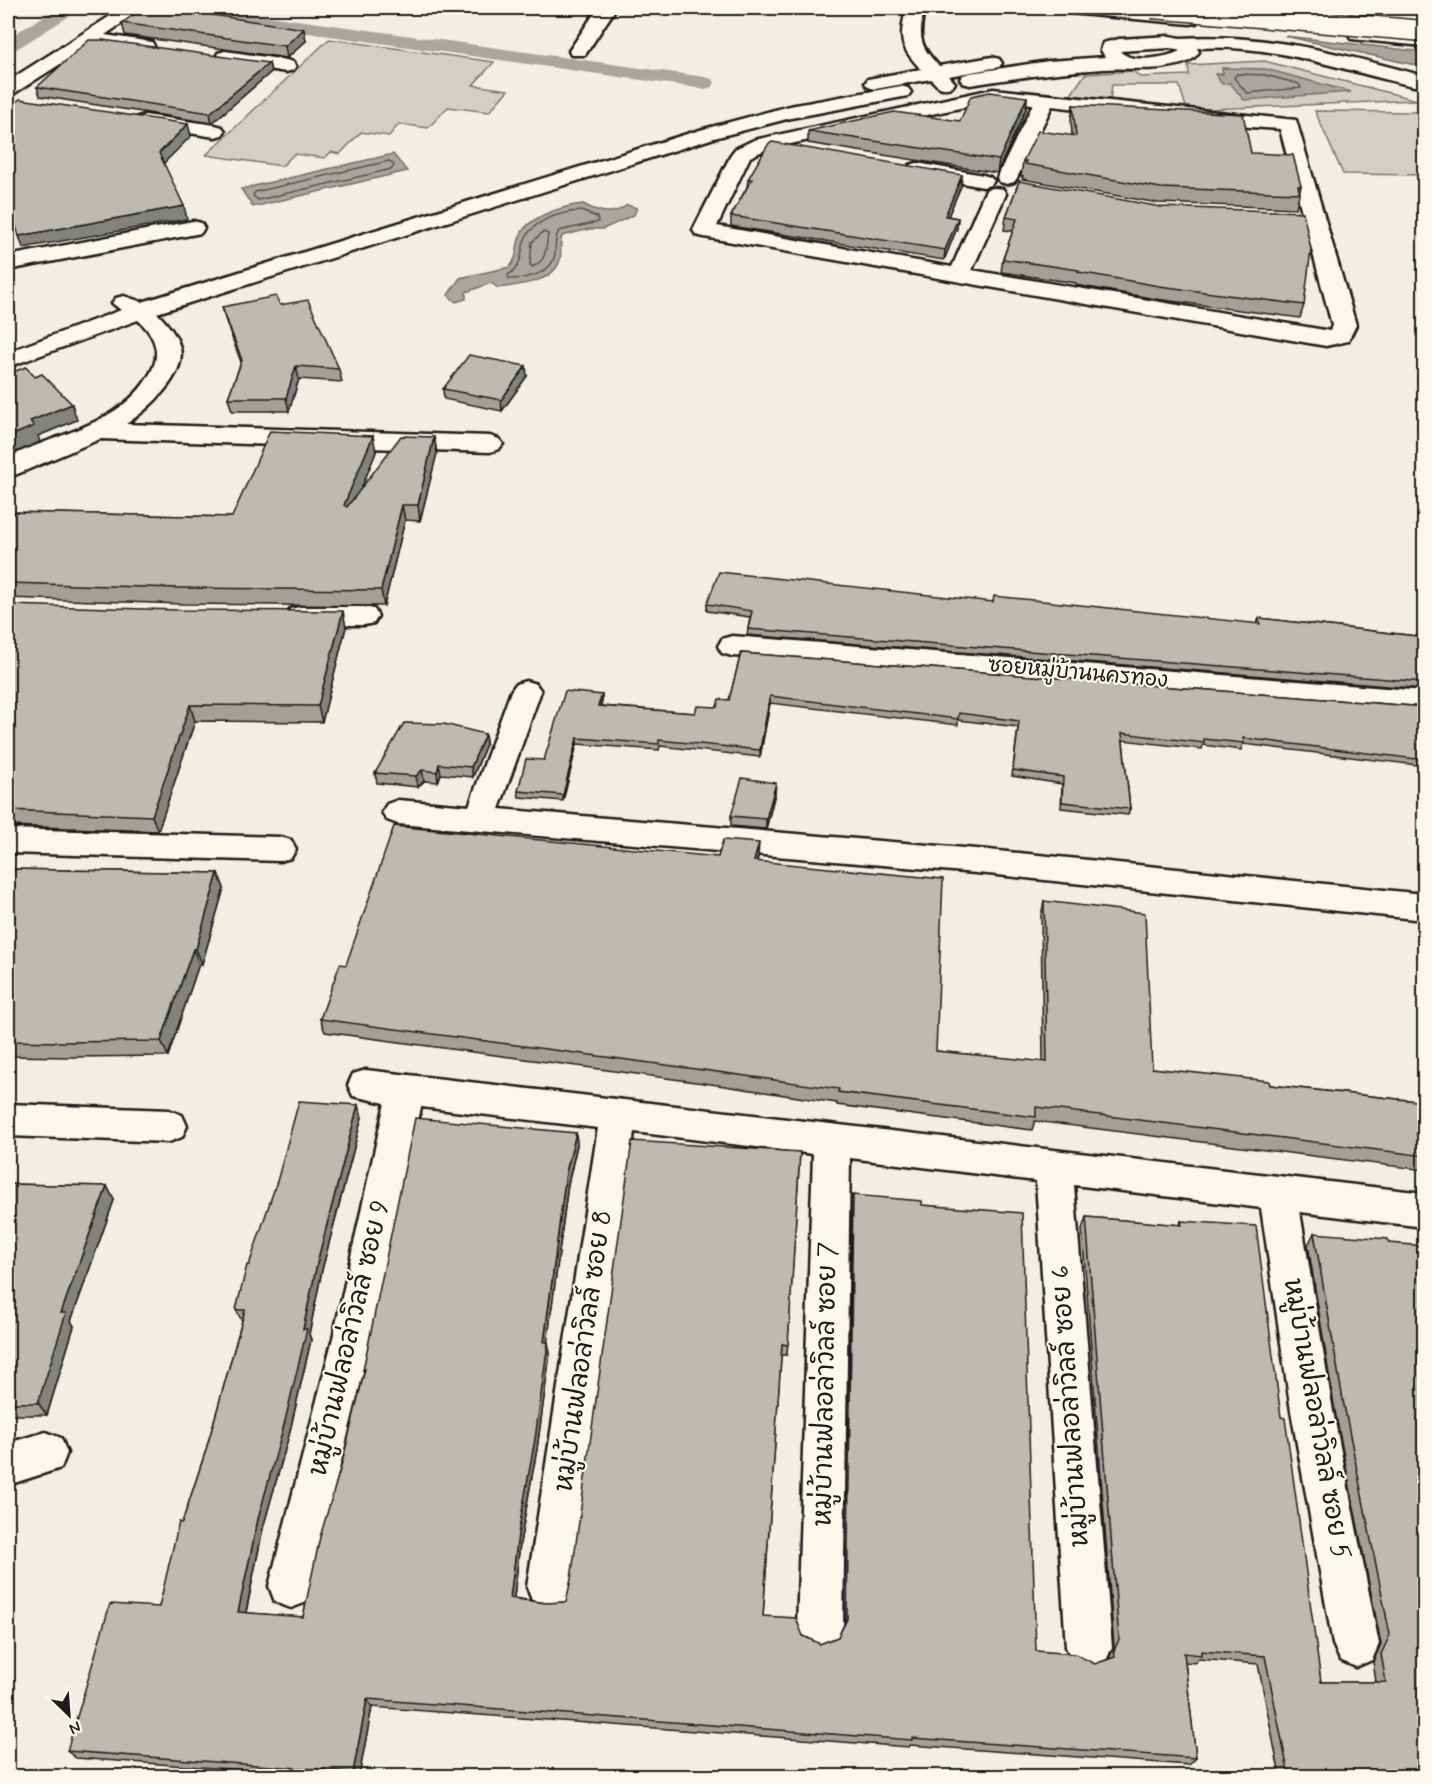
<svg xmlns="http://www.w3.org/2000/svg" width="1432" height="1784" font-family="Mynerve,'Playpen Sans Thai',sans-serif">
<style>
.green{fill:#d2cfc6;stroke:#777671;stroke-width:1.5}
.water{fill:#a9a6a0;stroke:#716f6b;stroke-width:1.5}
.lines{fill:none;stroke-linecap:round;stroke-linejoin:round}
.shore{stroke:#545351;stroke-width:1.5}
.canal{fill:#a9a6a0;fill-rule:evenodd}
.minor-casing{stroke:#1c1c1c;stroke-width:5}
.tertiary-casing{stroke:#1c1c1c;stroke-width:5}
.motorway-casing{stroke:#1c1c1c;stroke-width:5}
.minor{fill:#fbf7ec;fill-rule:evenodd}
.tertiary{fill:#fbf7ec;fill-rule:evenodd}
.motorway{fill:#fbf7ec;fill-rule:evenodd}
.motorway-bridge-casing{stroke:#1c1c1c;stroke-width:23;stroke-linecap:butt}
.motorway-bridge{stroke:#fbf7ec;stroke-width:20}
.wall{fill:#a3a098;stroke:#1c1c1c;stroke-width:1.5}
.shaded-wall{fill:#84827c;stroke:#1c1c1c;stroke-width:1.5}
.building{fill:#bdbab1;stroke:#1c1c1c;stroke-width:1.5}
.labels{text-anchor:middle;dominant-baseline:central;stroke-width:4.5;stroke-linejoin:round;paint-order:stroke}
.street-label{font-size:21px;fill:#1c1c1c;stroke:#fbf7ec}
.near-street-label{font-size:26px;fill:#1c1c1c;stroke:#fbf7ec}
</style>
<rect width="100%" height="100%" fill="#f2eee4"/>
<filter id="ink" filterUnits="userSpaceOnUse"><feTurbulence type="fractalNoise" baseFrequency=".0167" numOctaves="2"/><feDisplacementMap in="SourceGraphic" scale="12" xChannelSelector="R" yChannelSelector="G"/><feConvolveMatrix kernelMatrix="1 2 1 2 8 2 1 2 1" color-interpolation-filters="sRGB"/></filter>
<g filter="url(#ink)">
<g class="green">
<polygon points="329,39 494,62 473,85 508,90 489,112 448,107 428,128 399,124 389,136 361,132 340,154 331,152 325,158 294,154 282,166 206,155"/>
<polygon points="1264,61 1417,100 1187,110 1179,85 1112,85 1110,101 1070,96 1085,74 1133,71 1140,77 1189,75 1188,65"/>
<polygon points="1315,111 1417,112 1424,125 1424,175 1343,174"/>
</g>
<g class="water">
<polygon points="1285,36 1424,52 1424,67"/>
<polygon points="1222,68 1266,69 1351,92 1244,100 1230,83 1222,84 1215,74 1223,74"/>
<polygon points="393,154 407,171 253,207 241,189"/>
<path d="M583,204C597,212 613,217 627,205L637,208L634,215L603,229H589L562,236C559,244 562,252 560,259C555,283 517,285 498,288L491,283L466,292V299L456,302L448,295L460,278L510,267C519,255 515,249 520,236C528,216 564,206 583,204Z"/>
</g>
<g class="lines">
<g class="shore">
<polygon points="1237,74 1265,75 1299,84 1301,88 1247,93 1234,78"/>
<polygon points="389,161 394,165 392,169 258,200 253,196 255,192"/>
<path d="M581,211L597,217L598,222L559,231C553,240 557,248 554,258C549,275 524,279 509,279L508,275C522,266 520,257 524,242C531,220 561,212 581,211Z"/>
<path d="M543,232L548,234C546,248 547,261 532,267L530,264L532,242Z"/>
</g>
<g class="canal">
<polygon points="57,8 78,8 76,12 15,50 8,52 8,38"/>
<polygon points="166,8 212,8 705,77 712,79 715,83 712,87 705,89 175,14 168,12"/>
</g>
<g class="minor-casing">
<g id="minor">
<polygon points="123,8 144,8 105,35 152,42 154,46 152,50 145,52 90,45 15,93 8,95 8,81"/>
<polygon points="598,8 616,8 585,55 571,55 569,51"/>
<path d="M906,8H924C919,38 918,44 939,66L992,57L999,59L1002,63L999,67L949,76L955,83L952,87C941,90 938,87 931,79L875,89L868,87L865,83L868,79L921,69C898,45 900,39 906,8Z"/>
<path d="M1170,36L1180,38C1267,33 1342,54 1424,76V88C1347,73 1278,43 1197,48L1199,52C1192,63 1179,65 1167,67C1146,71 1124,67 1103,69C1058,72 1014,78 970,85L963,83L960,79L963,75L970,73L1049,61L1105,57L1101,50L1103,43L1119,39ZM1170,48L1180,51C1166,58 1131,64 1120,51Z"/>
<polygon points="225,51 286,60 293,62 296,66 293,70 286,72 218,61 216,57 218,53"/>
<path d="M901,86L908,88L911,92L908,96L791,118L714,138L157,313C166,322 177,335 180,348C187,375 147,411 126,424L490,436L499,439L503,444L499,449L490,452L100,439L8,478V458C56,433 123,425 151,372C162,352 154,334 138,320L8,367V352L121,310L112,303L116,298L124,296L142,302L700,130L790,106Z"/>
<path d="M993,89L1296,120L1356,325L1348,341L1326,346L704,237L696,235L693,230L732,153L735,149L754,140ZM993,101L1033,104L997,178L1000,182L1007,184L1014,182L1017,178L1052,106L1193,123L1280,129L1332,325L1330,331L972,270L1006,194L1003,189L995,188L987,189L984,194L952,267L717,226L750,157L767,149Z"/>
<polygon points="145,115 215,125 222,127 225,131 222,135 215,137 138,125 135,121 138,117"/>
<polygon points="917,163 983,175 990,177 994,181 990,185 983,187 910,173 907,169 910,165"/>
<polygon points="193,221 201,223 204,228 201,233 8,270 8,256"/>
<polygon points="300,607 364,607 374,609 378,616 374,623 364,625 300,625 290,623 286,616 290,609"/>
<polygon points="732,636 1424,691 1424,711 732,656 722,653 718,646 722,639"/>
<polygon points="526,681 536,684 541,691 499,809 988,850 1424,894 1424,920 988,874 398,824 387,820 382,812 387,804 398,800 469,806 511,691 516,684"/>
<polygon points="8,829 280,837 291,840 296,849 291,858 280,861 8,853"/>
<polygon points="366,1070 1424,1193 1424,1227 1300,1212 1333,1411 1379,1644 1372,1660 1356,1667 1340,1660 1333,1644 1291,1411 1261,1208 1074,1185 1112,1647 1105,1663 1089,1670 1073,1663 1066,1647 1036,1181 850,1158 843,1627 836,1643 820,1650 804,1643 797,1627 813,1154 634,1132 571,1587 565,1603 549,1609 533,1603 527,1587 598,1128 421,1107 373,1338 313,1586 307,1602 291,1608 275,1602 269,1586 333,1338 385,1103 353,1096 348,1085 353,1074"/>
<polygon points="8,1104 169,1110 182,1115 187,1126 182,1137 169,1142 8,1136"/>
<polygon points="46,1432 61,1438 67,1453 61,1468 8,1485 8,1443"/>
</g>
</g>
<g class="tertiary-casing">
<g id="tertiary">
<polygon points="1060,8 1123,8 1190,14 1196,15 1199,19 1196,23 1190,24 1069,13 1063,12"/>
<polygon points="1358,29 1424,36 1424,46 1351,39 1349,35 1351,31"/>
</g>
</g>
<g class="motorway-casing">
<polygon id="motorway" points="1327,8 1390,8 1424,11 1424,21 1336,13 1330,12"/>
</g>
<use href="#minor" class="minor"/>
<use href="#tertiary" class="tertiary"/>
<use href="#motorway" class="motorway"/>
<g class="motorway-bridge-casing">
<polyline id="motorway-bridge" points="1152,8 1424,31"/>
</g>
<use href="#motorway-bridge" class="motorway-bridge"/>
</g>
<g class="wall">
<polygon points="122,23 304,29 306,41 287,58 125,35"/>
<polygon points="269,63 271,72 212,123 40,96 37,87"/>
<polygon points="1027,97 1026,109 997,173 808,143 808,131 960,121"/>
<polygon points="1073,105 1251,153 1301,186 1296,208 1158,203 1022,179 1023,176 1021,176 1023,161 1072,136 1071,119"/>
<polygon points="962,175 961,186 948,216 958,218 957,228 944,260 731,226 731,216 747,187 748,179"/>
<polygon points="1019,181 1304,305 1300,318 1156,299 1076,285 1076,283 1001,272 1003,259 1013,231 1004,230 1006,217"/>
<polygon points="280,305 339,369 342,382 299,379 289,411 232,411 228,398 241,362 225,319 222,307"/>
<polygon points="527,376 502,411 444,399 443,389"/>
<polygon points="434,437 437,453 420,521 405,520 384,606 183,604 8,598 8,512 232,517 376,452 361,489"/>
<polygon points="993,602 1257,624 1259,618 1425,637 1425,689 747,635 750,617 707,611 707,604"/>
<polygon points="8,605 346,627 322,722 195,721 158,831 8,826"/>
<polygon points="741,653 1425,707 1425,766 1243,744 1241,750 1203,745 1202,749 1123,740 1130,809 1128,815 1061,808 1062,784 1012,776 1018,727 958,720 958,725 770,703 760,757 660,746 659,750 577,744 563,801 519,797 518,791 602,695 602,701 601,706 695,713 717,707 729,700"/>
<polygon points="485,734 486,744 473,777 441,774 438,782 424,781 418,787 377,783 375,773"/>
<polygon points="775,793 766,829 731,826 731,816"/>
<polygon points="718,857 758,857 757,861 936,1051 1043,1062 1041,916 1044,901 1152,1068 1270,1085 1425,1102 1425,1170 1035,1121 1032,1130 1008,1127 837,1105 837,1103 718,1085 325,1032 320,1019 346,965"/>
<polygon points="8,869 218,873 224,888 202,964 199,964 168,1056 67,1057 8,1056"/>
<polygon points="362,1117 322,1270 309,1334 311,1340 289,1435 263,1528 246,1613 303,1617 364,1372 363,1370 576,1133 577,1145 568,1184 547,1342 550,1353 537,1449 520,1543 514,1598 546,1603 566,1602 800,1152 787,1355 781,1355 763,1616 820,1644 838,1637 845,1622 852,1207 853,1195 922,1205 1036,1651 1095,1664 1109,1659 1114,1647 1082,1229 1086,1217 1180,1225 1181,1221 1281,1417 1321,1682 1376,1682 1373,1662 1381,1644 1335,1411 1308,1245 1314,1233 1425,1776 1280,1776 1258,1664 1198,1659 1195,1663 1185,1662 1196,1758 1189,1765 910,1745 909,1747 372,1707 359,1776 327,1776 76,1758 67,1751 159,1607 182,1523 206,1450 242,1321 236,1310 249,1265"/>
<polygon points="8,1184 107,1186 114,1200 71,1321 74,1326 47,1415 8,1415"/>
</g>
<g class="shaded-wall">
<polygon points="11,19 15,30 8,35 8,21"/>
<polygon points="304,29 306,41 287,58 285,46"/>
<polygon points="269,63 271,72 212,123 210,113"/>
<polygon points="1027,97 1026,109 997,173 999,160"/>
<polygon points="188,124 191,136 162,165 159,153"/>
<polygon points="962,175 961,186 944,226 945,216"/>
<polygon points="184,206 187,219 23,248 19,236"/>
<polygon points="958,218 957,228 944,260 945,250"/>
<polygon points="296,366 299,379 289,411 286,398"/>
<polygon points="526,366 527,376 502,411 501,400"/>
<polygon points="72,404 77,420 38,436 40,442 9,455 8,452 8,437 30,421"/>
<polygon points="373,436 376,452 348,521 344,505"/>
<polygon points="434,437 437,453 420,521 418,505"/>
<polygon points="402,505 405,520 384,606 381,590"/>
<polygon points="343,611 346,627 322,722 318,706"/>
<polygon points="602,695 602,701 599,712 598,706"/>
<polygon points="770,696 770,703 760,757 760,750"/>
<polygon points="190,705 195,721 158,831 152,816"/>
<polygon points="485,734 486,744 473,777 471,767"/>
<polygon points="577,738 577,744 563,801 563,795"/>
<polygon points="439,764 441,774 438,782 437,772"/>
<polygon points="422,770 424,781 418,787 416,776"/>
<polygon points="776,783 775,793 766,829 766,819"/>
<polygon points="759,843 758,857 753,875 754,861"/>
<polygon points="218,873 224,888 202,964 196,949"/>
<polygon points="193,949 199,964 168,1056 161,1041"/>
<polygon points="358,1105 362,1117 322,1270 309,1334 311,1340 289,1435 263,1528 244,1621 238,1612 258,1519 303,1329 318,1259"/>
<polygon points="576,1133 577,1145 568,1184 546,1353 544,1342 566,1172"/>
<polygon points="107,1186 114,1200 71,1321 74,1326 47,1415 38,1403 61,1313"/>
<polygon points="548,1342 550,1353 537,1449 520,1543 513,1606 510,1598 518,1534"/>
<polygon points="367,1699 372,1707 359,1776 357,1776 353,1772"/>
</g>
<g class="building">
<polygon points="143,8 167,8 304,29 285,46 122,23"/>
<polygon points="89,40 103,40 269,63 210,113 37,87"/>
<polygon points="990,92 1027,97 999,160 808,131 894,112 960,121 971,96"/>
<polygon points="20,99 188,124 159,153 184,206 19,236 8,201 8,100 17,101"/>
<polygon points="1073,105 1243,114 1251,153 1293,155 1301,186 1298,186 1300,193 1161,188 1025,164 1026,161 1023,161 1038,131 1076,136"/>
<polygon points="772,142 962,175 945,216 958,218 945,250 731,216 752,179 748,179 769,143"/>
<polygon points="1019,181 1161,207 1303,212 1311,249 1304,305 1159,286 1078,272 1079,270 1003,259 1017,219 1006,217"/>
<polygon points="276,296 280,305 308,300 339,369 296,366 286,398 228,398 242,360 222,307"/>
<polygon points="469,355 526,366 501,400 443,389"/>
<polygon points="26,367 35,377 42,374 72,404 30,421 34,426 8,437 8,374"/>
<polygon points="270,431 373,436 344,505 347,507 401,436 434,437 418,505 402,505 381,590 178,588 8,583 8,512 232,517"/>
<polygon points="719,572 993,602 994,596 1260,624 1259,618 1425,637 1425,682 748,629 752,611 707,604"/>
<polygon points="8,605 178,610 343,611 318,706 190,705 152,816 8,810"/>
<polygon points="741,653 1425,707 1425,760 1243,738 1244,743 1204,739 1204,743 1122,733 1130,809 1062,802 1063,777 1013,770 1019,721 959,713 958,719 770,696 760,750 659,740 659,744 577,738 563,795 518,791 526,759 544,760 565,691 602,695 598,706 695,713 697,706 717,707 719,699 729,700"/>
<polygon points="404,723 444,724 485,734 471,767 439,764 437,772 422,770 416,776 375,773"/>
<polygon points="742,778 776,783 766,819 731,816"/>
<polygon points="394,826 718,857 723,840 759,843 754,861 943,879 936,1051 1047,1062 1044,901 1145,913 1152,1068 1269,1081 1270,1085 1425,1102 1425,1156 1036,1107 1036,1117 1011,1114 838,1092 839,1089 718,1072 320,1019 340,964 346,965"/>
<polygon points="8,869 218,873 196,949 193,949 161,1041 59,1042 8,1041"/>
<polygon points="299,1101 358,1105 318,1259 303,1329 307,1329 284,1425 258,1519 238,1612 303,1617 320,1537 342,1463 365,1369 363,1370 415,1118 576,1133 566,1172 544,1342 548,1342 535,1439 518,1534 510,1598 546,1603 566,1602 571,1579 632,1141 800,1152 788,1345 782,1344 763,1616 796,1618 803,1636 820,1644 838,1637 847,1619 853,1195 922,1201 922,1205 1022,1213 1036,1651 1075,1654 1095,1664 1115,1657 1114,1651 1119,1639 1086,1217 1182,1225 1181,1221 1256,1226 1281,1417 1285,1418 1321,1682 1386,1682 1381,1654 1390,1635 1343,1400 1314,1233 1388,1239 1389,1243 1425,1246 1425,1776 1289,1776 1265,1656 1201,1651 1201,1655 1184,1653 1196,1758 912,1738 912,1740 367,1699 353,1772 67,1751 110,1604 159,1607 179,1522 182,1523 206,1450 245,1310 236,1310 247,1265 249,1265 278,1178"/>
<polygon points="8,1184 107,1186 61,1313 66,1313 38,1403 8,1403"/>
</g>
</g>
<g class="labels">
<g class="street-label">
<text transform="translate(1078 673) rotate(5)">ซอยหมู่บ้านนครทอง</text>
</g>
<g class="near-street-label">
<text transform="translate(350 1338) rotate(-77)">หมู่บ้านฟลอล่าวิลล์ ซอย 9</text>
<text transform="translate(584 1351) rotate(-82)">หมู่บ้านฟลอล่าวิลล์ ซอย 8</text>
<text transform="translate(826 1384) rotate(-89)">หมู่บ้านฟลอล่าวิลล์ ซอย 7</text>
<text transform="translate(1071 1406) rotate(-94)">หมู่บ้านฟลอล่าวิลล์ ซอย 6</text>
<text transform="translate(1316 1419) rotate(80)">หมู่บ้านฟลอล่าวิลล์ ซอย 5</text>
</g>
</g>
<rect width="1432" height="1784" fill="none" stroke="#fbf7ec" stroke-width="30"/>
<rect x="15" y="15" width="1402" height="1754" fill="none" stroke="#1c1c1c" stroke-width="2" filter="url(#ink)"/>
<g transform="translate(69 1715) rotate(155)" stroke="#fbf7ec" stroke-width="4.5" paint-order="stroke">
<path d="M0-4.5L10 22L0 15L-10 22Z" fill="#1c1c1c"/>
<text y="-9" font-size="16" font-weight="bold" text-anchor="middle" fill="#1c1c1c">N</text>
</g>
</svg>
